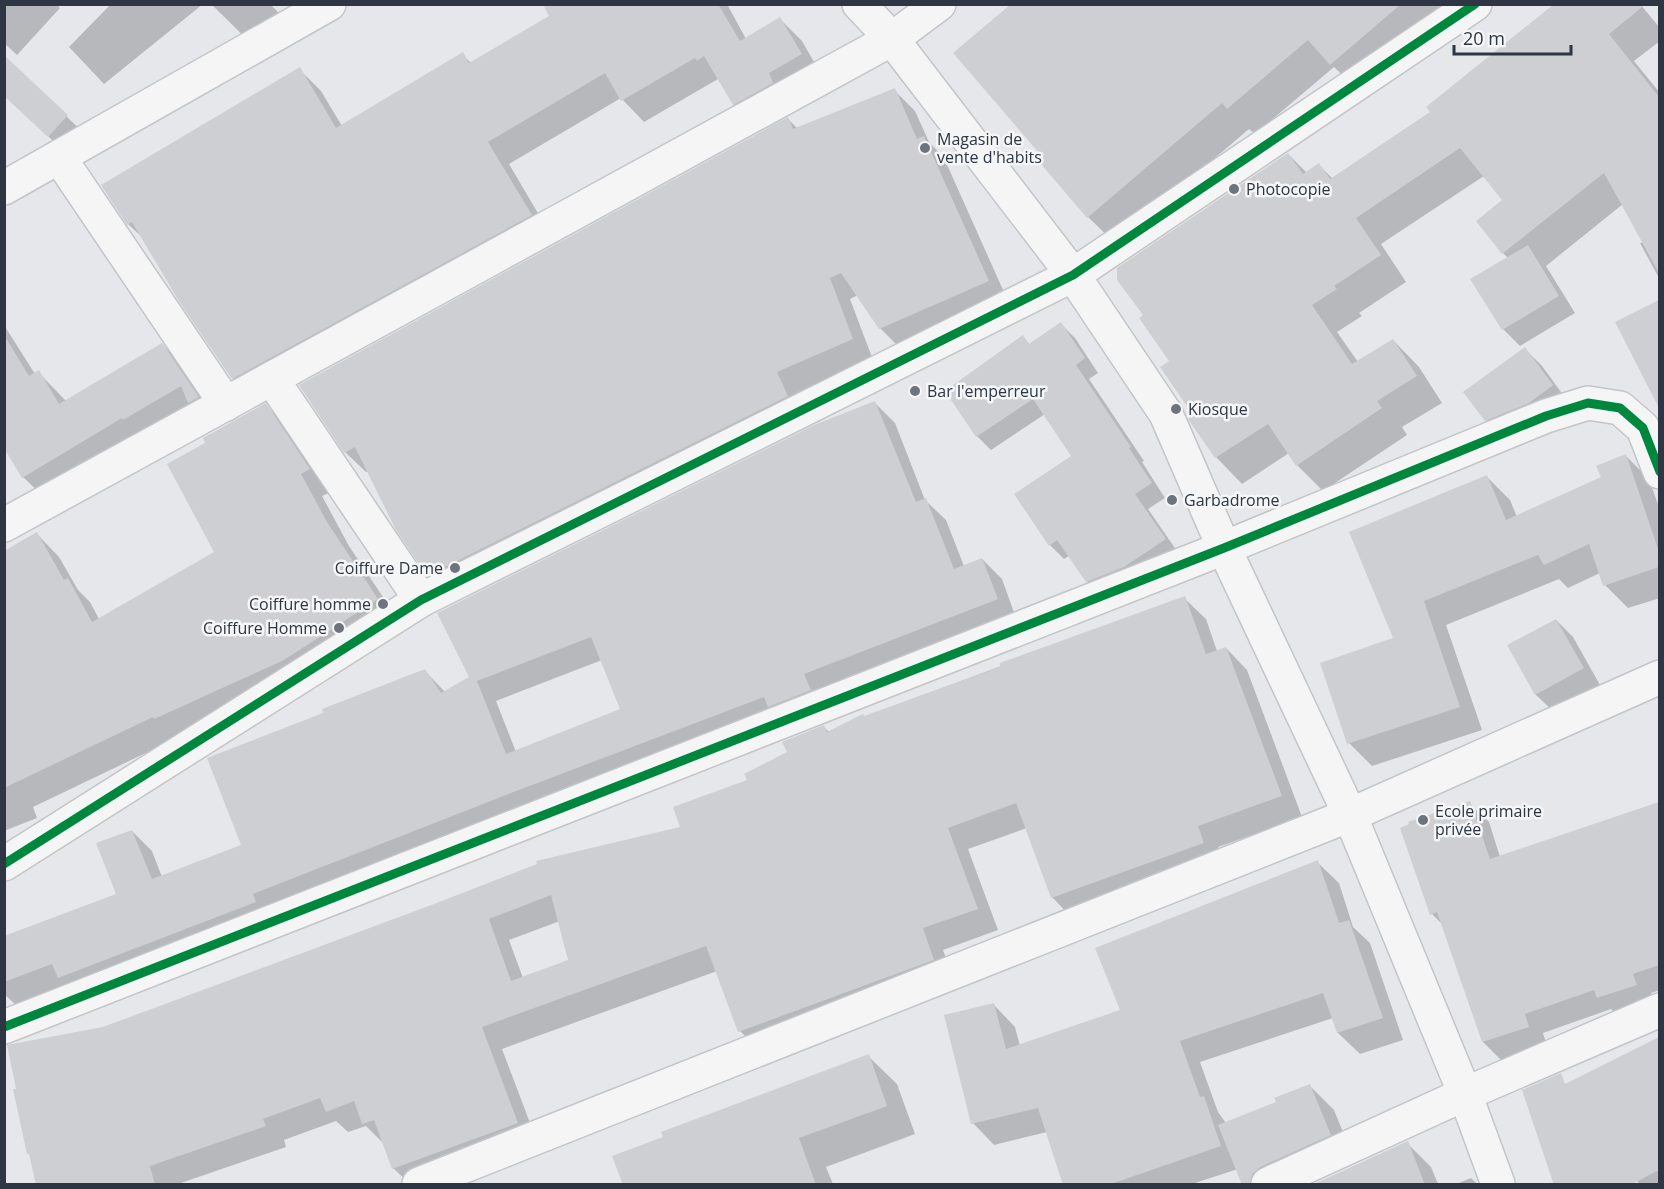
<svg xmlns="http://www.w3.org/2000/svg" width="1664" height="1189" font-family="'Open Sans',sans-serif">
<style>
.shadow{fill:#0003;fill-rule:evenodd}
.building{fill:#cecfd2;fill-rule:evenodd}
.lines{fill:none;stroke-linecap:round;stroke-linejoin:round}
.minor-casing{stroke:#c3c5c8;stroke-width:36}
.minor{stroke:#f5f5f6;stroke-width:33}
.cycleway-casing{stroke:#f4f6f8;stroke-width:13}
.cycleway{stroke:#00873e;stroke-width:9}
.poi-dot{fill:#6d747d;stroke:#f4f6f8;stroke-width:2}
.labels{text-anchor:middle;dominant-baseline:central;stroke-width:5;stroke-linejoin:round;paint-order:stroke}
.poi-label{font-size:16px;fill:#2d3642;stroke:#f4f6f8;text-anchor:start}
</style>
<rect width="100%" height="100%" fill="#e5e7ea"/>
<g class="shadow">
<polygon points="4,4 56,4 60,8 17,55 4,43"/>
<polygon points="111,4 203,4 104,84 69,47"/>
<polygon points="211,4 270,4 290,24 261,53"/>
<polygon points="561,4 727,4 746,39 780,19 802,41 822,76 756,126 734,104 718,79 644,122 621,98 509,164 552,237 255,400 233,378 145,240 128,224 299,69 321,91 342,126 462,54 471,63 552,16"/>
<polygon points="1013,4 1459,4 1358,90 1334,67 1255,134 1249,129 1115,243 1088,217 1041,153"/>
<polygon points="1640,4 1660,28 1660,41 1634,61 1660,93 1660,280 1640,243 1644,242 1623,204 1546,266 1575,313 1520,346 1503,329 1472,280 1508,258 1503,253 1504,201 1484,176 1381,244 1406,282 1359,313 1362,316 1337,332 1358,362 1393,340 1419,367 1442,403 1402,427 1407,435 1323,491 1297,465 1289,453 1242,484 1216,457 1171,361 1288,154 1307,173 1319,165 1333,179"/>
<polygon points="4,57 84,133 66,153 4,95"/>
<polygon points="894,90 915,111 929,142 944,158 1008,301 901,349 880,328 858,295 850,299 873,360 797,393 808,417 449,595 429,575 369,471 366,472 345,452 788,119 798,129"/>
<polygon points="1660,301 1660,399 1625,318"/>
<polygon points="1061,324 1075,338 1098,373 1089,379 1144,461 1142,462 1165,498 1148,509 1179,554 1101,596 1087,581 1069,556 1064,559 1050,545 1073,456 1045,414 991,450 977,436 1023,337 1030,345"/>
<polygon points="4,325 35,374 38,372 66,401 162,344 185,368 221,421 47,500 23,477 4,445"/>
<polygon points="1525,349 1542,366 1569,403 1503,437 1486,420"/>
<path d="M875,403L895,423L925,500L946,520L964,566L982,559L1002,579L1016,618L16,1005L4,994V938L118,895L132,831L152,851L162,877L243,846L325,714L425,671L446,693L471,678ZM602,660L622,710L516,752L496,701Z"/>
<polygon points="265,405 288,427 331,492 322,496 349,546 399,621 175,739 33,807 37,818 4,831 4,553 37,534 59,557 78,590 90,602 99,619 216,552 207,444"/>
<polygon points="1626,456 1649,479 1660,510 1660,598 1628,608 1605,585 1600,573 1568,588 1559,579 1446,625 1482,730 1372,766 1349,743 1395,639 1487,477 1510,500 1517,517 1603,477"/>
<path d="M1184,598L1206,619L1217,651L1226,648L1247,670L1302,817L1218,847L1224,864L1073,919L1052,897L1027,828L968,849L998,930L943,950L954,981L761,1052L740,1031L717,971L502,1049L538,1144L410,1184L393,1168L384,1144L366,1126L348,1132L336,1121L284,1140L286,1147L178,1184H37L103,1028L682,828L824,727L829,732L864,717ZM560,921L570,961L523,978L509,940Z"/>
<polygon points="1556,620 1573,637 1600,685 1553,711 1536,695 1509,646"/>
<polygon points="1660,802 1660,990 1651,993 1655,1005 1618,1016 1611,1009 1543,1033 1547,1046 1502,1061 1483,1042 1443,925 1432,914 1469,803 1489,822 1500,857"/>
<polygon points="1317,862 1339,883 1353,927 1370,943 1403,1040 1360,1054 1338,1033 1333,1018 1200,1062 1218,1112 1226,1123 1278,1103 1310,1086 1334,1110 1354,1159 1298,1184 1244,1184 1238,1169 1192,1184 1065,1184 1047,1132 994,1145 973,1123 994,1005 1015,1027 1020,1046 1122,1011"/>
<polygon points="1660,1039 1660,1184 1639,1184 1582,1077"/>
<polygon points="868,1056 897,1084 915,1134 826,1167 833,1184 625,1184"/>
<polygon points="1407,1143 1431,1167 1438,1184 1316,1184"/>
<polygon points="1471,1178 1477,1184 1456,1184"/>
</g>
<g class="building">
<polygon points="543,4 718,4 740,41 780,17 802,54 769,73 773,83 733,105 704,56 697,61 695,58 621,101 605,73 488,142 532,215 232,379 180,303 132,222 127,225 101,185 300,67 336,128 463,52 469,63 549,16"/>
<polygon points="1011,4 1401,4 1330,65 1308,40 1227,109 1222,103 1087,218 1035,157 1039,153 953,53"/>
<polygon points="1554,4 1646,4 1609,34 1659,97 1659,273 1604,173 1502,254 1476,221 1502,200 1460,148 1356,218 1381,255 1334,286 1337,289 1312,305 1352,364 1393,339 1417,376 1377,401 1382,408 1296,466 1268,424 1215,458 1188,419 1193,415 1160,367 1169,361 1139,318 1143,315 1117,280 1117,268 1288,153 1303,174 1319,163 1330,179 1430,112 1426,107"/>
<polygon points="4,55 68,115 48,137 4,96"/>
<polygon points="895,88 917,139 924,136 989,281 879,329 841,273 830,278 853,339 777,372 788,396 427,576 396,530 355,447 344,453 299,385 788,117 793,129"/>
<polygon points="1528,245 1559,296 1502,330 1470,279"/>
<polygon points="1659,300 1659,408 1615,322"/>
<polygon points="1061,322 1085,358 1076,365 1131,447 1129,448 1152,483 1135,494 1166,539 1124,567 1086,582 1057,540 1049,546 1014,494 1071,456 1033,399 976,437 945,391 1023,335 1029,344"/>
<polygon points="4,335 29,376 39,370 59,404 162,343 199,397 188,403 181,386 123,420 122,418 22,478 4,448"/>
<polygon points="1525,347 1553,385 1529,403 1485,421 1463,392"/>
<path d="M875,401L916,502L926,498L954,569L982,558L998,599L804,674L811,690L768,707L764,697L511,793L253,894L256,902L58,978L52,964L4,982V936L116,894L96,843L132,830L152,879L241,845L207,758L323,713L322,709L425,669L441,693L469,677L437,613L814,425ZM591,637L620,709L506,754L477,681Z"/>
<polygon points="266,403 310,469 301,474 327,522 378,599 284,660 154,719 153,717 4,788 4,551 37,532 64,580 68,578 92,622 214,552 167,464 205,443 203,438"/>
<polygon points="1626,454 1659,552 1659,567 1603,586 1589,544 1544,565 1538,555 1424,601 1460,707 1347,744 1320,663 1393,638 1349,532 1487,475 1506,520 1601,477 1596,466"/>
<path d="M1185,596L1206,654L1226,647L1282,796L1198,826L1204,843L1051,898L1016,803L948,828L978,909L923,928L934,960L738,1032L706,946L482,1027L518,1123L392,1169L374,1120L362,1124L354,1101L326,1112L320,1098L263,1119L266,1126L150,1166L155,1185H36L29,1154H27L13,1089H16L7,1045L103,1027L434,904L537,864L536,861L680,827L673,807L747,780L744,774L787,752L782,742L824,725L827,732L863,714L864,716L1000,667V663ZM551,895L568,960L511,981L489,919Z"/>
<polygon points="1556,619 1584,668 1535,695 1507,645"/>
<polygon points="1470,801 1490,859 1659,802 1659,965 1633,974 1637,985 1597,998 1594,990 1525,1014 1529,1027 1482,1042 1437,912 1430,915 1400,828 1409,824 1408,822"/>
<polygon points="1318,860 1339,923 1349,920 1383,1018 1337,1033 1323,993 1180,1041 1200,1097 1204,1096 1221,1146 1108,1185 1063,1185 1038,1108 971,1124 944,1015 994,1003 1006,1049 1120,1010 1095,948"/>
<polygon points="1659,1037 1659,1170 1630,1185 1554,1185 1522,1090 1561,1073 1565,1084"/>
<polygon points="869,1054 887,1106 799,1138 816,1185 623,1185 612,1156 663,1137 661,1132"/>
<polygon points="1310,1084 1331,1135 1260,1167 1252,1174 1250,1185 1242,1185 1218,1125 1276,1102 1274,1098"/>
<polygon points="1408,1141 1425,1185 1312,1185"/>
</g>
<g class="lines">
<g class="minor-casing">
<g id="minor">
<polyline points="859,4 892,39 1073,275 1166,414 1224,548 1350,815 1465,1094 1498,1184"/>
<polyline points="59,157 226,404"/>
<polyline points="4,188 329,4"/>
<polyline points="272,379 421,600"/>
<polyline points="4,525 892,39 939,4"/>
<polyline points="4,864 421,600 1073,275 1475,4"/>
<polyline points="4,1027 1224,548 1546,416 1588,403 1620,408 1643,428 1660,472"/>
<polyline points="419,1184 1350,815 1660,677"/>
<polyline points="1268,1184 1465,1094 1660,1010"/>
</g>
</g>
<use href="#minor" class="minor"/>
<g class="cycleway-casing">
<g id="cycleway">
<polyline points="4,864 421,600 1073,275 1475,4"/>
<polyline points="4,1027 1224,548 1546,416 1588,403 1620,408 1643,428 1660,472"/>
</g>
</g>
<use href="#cycleway" class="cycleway"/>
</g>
<g class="poi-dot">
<circle cx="925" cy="148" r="6"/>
<circle cx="1234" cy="189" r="6"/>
<circle cx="915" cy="391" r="6"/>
<circle cx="1176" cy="409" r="6"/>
<circle cx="1172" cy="500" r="6"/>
<circle cx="455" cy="568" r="6"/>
<circle cx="383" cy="604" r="6"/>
<circle cx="339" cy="628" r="6"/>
<circle cx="1423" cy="820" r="6"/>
</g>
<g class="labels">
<g class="poi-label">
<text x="937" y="139">Magasin de<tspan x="937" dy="18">vente d'habits</tspan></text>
<text x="1246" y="189">Photocopie</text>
<text x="927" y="391">Bar l'emperreur</text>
<text x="1188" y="409">Kiosque</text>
<text x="1184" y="500">Garbadrome</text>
<text x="443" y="568" text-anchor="end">Coiffure Dame</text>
<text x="371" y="604" text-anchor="end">Coiffure homme</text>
<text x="327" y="628" text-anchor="end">Coiffure Homme</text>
<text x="1435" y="811">Ecole primaire<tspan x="1435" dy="18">privée</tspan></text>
</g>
</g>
<rect width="1664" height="1189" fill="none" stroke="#2d3642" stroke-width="12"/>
<path d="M1454 45v9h117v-9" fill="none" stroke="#2d3642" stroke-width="3"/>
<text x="1463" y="45" font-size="18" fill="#2d3642" stroke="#f4f6f8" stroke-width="4.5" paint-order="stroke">20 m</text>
</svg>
